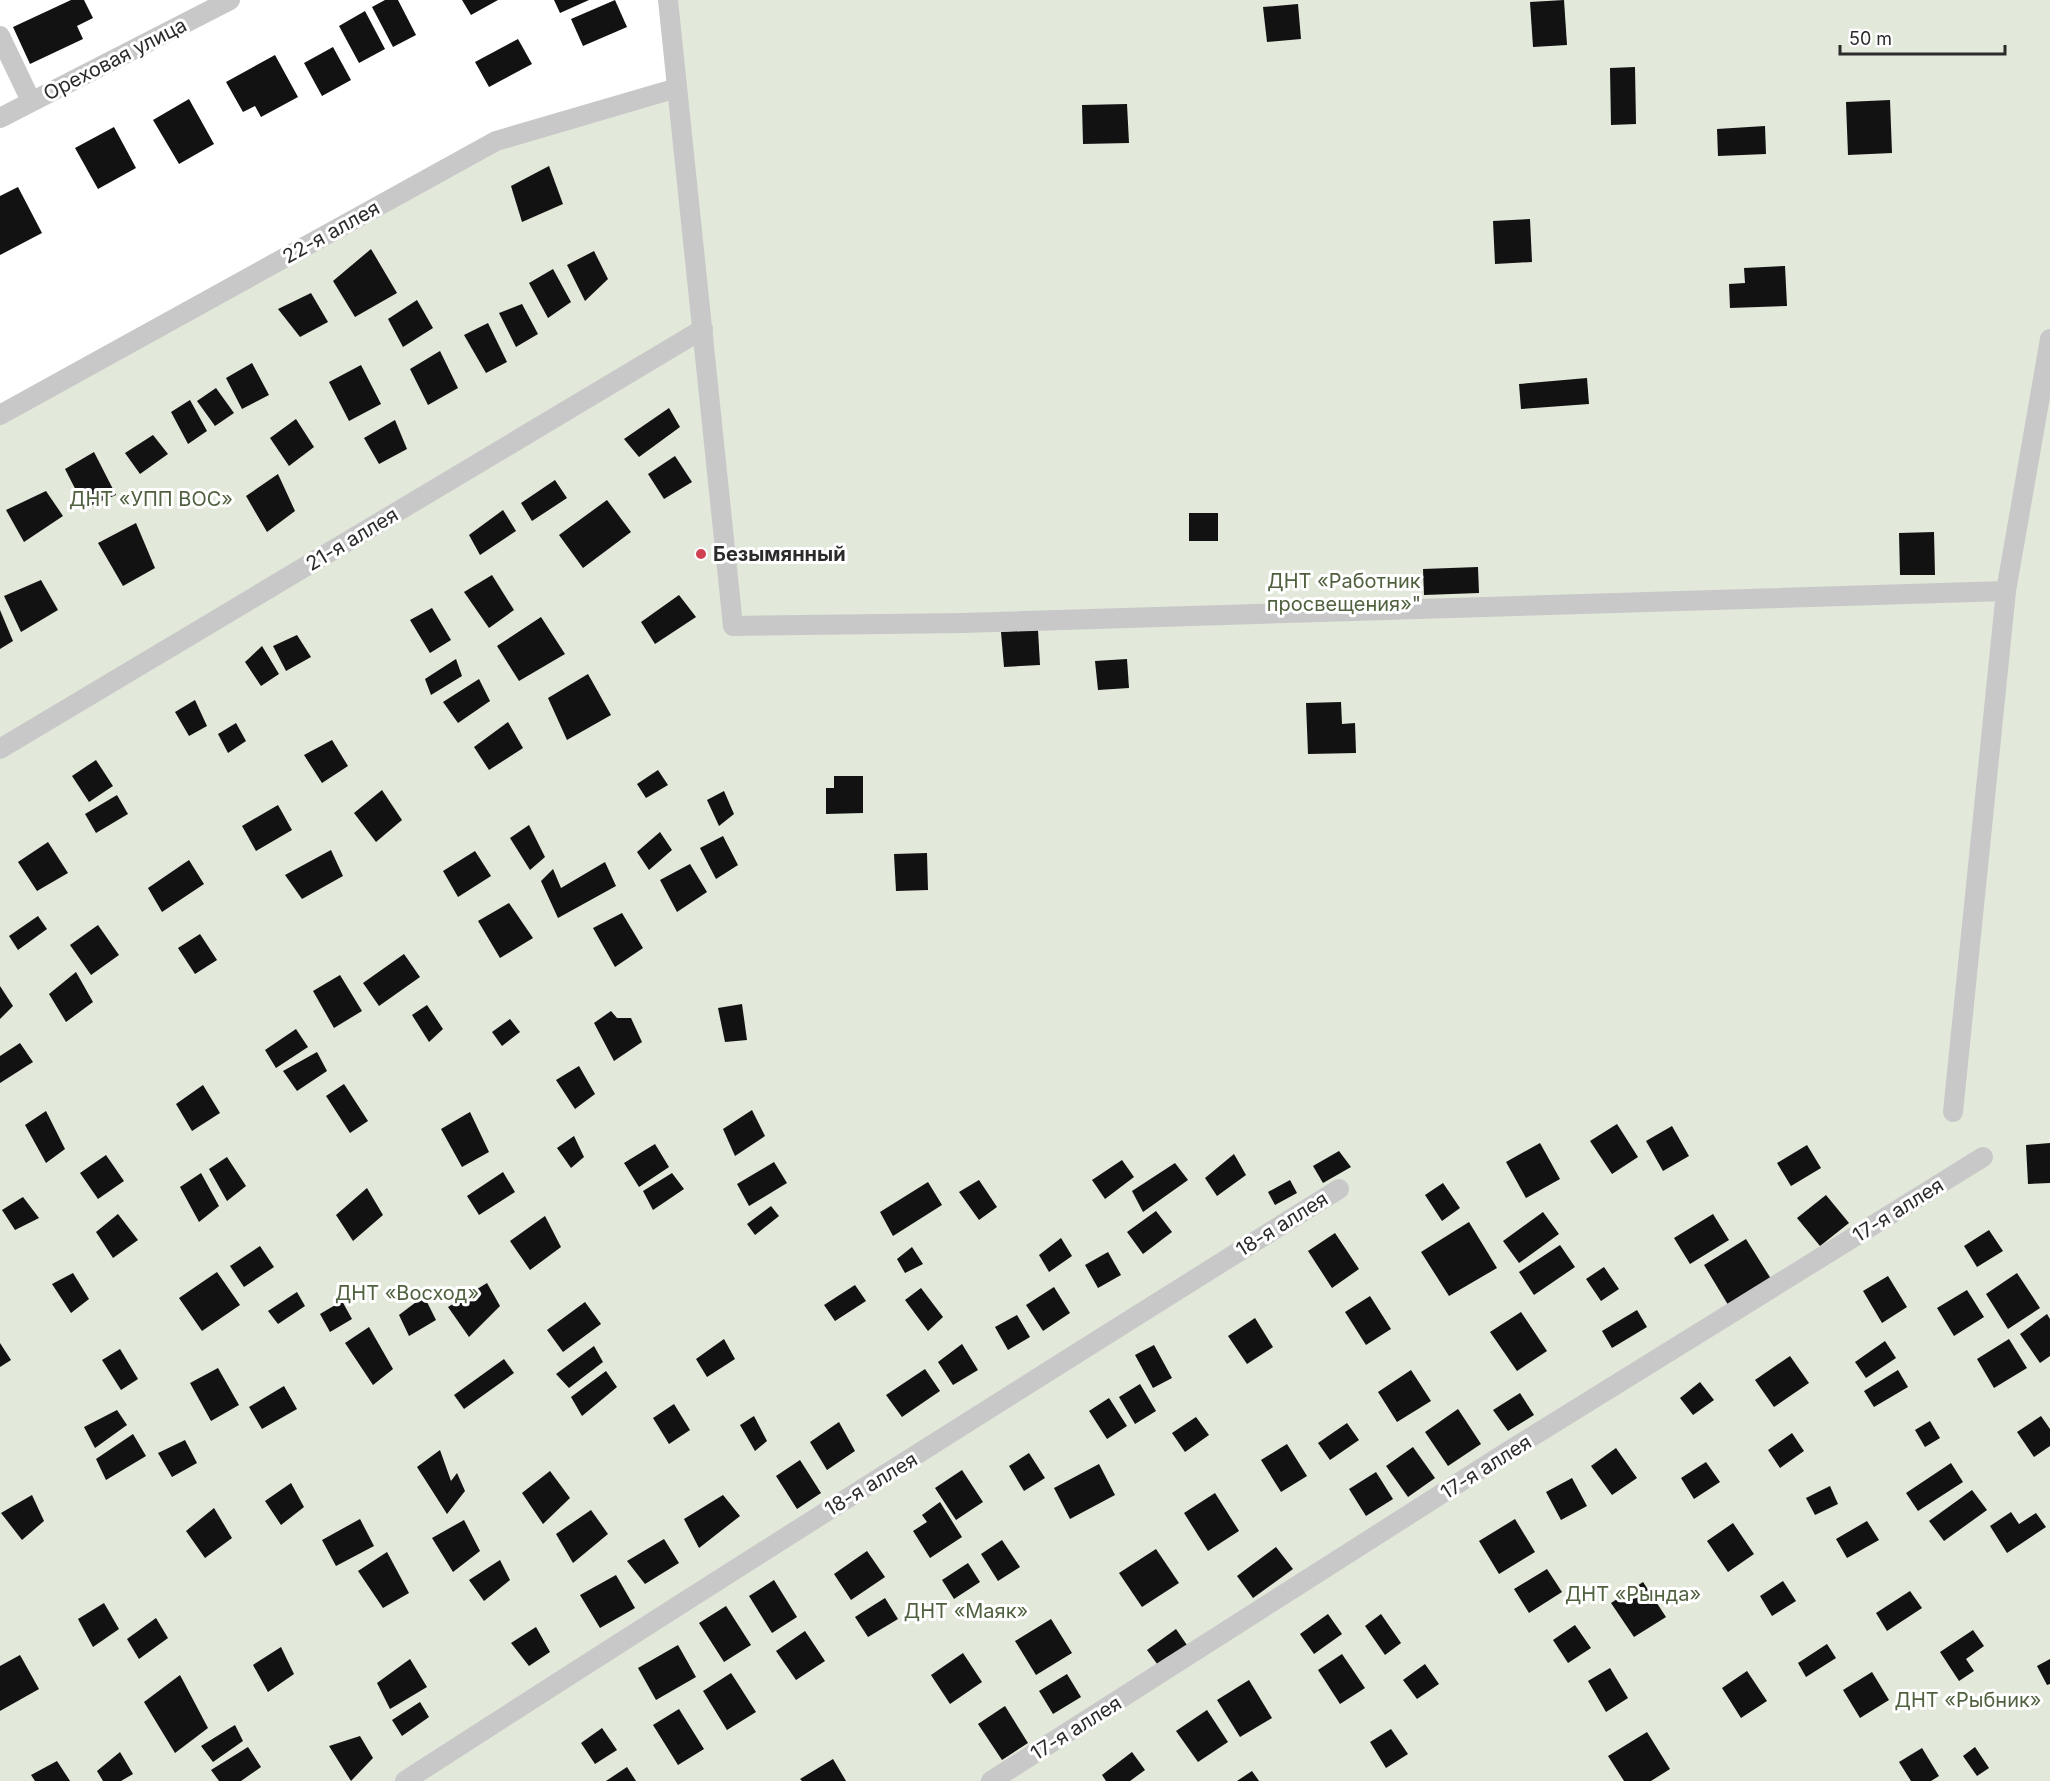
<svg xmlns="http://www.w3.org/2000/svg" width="2050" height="1781" font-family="Inter,sans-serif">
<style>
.green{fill:#e2e8da}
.building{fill:#121212}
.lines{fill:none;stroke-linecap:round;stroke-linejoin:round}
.minor{stroke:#c8c8c8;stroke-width:20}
.poi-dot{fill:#cf4150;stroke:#fff;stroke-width:2}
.labels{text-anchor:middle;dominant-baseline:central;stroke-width:6;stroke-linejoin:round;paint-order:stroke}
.street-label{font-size:20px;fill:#2b2b2b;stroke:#fff}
.park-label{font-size:20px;fill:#50613f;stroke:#fff}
.poi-label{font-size:20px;font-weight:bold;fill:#2b2b2b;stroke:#fff;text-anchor:start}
</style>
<rect width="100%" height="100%" fill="#fff"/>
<polygon class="green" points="677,0 2050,0 2050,1781 0,1781 0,415 496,141 685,79"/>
<g class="building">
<polygon points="71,0 84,0 93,18 77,26 83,39 30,64 13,27"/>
<polygon points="385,0 398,0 416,35 393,47 372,7"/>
<polygon points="462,0 498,0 471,15"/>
<polygon points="554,0 589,0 560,13"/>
<polygon points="615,0 627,27 583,46 571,19"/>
<polygon points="1564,0 1567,45 1533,47 1530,2"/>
<polygon points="1298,4 1301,39 1267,42 1263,7"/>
<polygon points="365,11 385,49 359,63 339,26"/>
<polygon points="518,39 532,64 489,87 475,62"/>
<polygon points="333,47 351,80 322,96 304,63"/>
<polygon points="275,55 298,97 261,117 255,106 243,112 226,82"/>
<polygon points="1635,67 1636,124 1611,125 1610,68"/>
<polygon points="189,99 214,144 179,164 153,120"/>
<polygon points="1890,100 1892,153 1848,155 1846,102"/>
<polygon points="1127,104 1129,143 1083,144 1082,105"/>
<polygon points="1765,126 1766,154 1718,156 1717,129"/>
<polygon points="114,127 136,168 98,189 75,148"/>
<polygon points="549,166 563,204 522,222 511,186"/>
<polygon points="18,187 42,233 0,255 0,196"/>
<polygon points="1530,219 1532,262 1495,264 1493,221"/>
<polygon points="371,249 397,293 355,317 333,281"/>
<polygon points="594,251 608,279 585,301 567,265"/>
<polygon points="1785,266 1787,306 1730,308 1729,284 1745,283 1744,268"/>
<polygon points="553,269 571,302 548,318 529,283"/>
<polygon points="311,293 328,322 300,337 278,309"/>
<polygon points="417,300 433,328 403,347 388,319"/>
<polygon points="522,304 538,334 516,347 499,313"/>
<polygon points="488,323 507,362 486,373 464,335"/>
<polygon points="440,351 458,388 428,405 410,369"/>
<polygon points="252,363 269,395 242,409 226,378"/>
<polygon points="361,365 381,404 349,421 329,382"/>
<polygon points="1587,378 1589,404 1521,409 1519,384"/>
<polygon points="216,388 234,413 215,426 197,401"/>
<polygon points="190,400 207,431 188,444 171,412"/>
<polygon points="669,408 680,427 639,457 624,439"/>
<polygon points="296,419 314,447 289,466 270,438"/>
<polygon points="395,420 407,449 379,464 364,438"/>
<polygon points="153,435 168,454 140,474 125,453"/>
<polygon points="94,452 116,495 85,508 65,469"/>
<polygon points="675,456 692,482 664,499 648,474"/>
<polygon points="278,474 295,511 267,532 246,496"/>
<polygon points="555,480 567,498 532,521 521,503"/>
<polygon points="46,491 63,516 24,542 6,510"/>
<polygon points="607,500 631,532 583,568 559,535"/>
<polygon points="503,510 516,531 480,555 469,535"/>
<rect x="1189" y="513" width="29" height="28"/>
<polygon points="136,523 155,568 123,586 98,543"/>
<polygon points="1934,532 1935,575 1900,575 1899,533"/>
<polygon points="1478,567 1479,593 1424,595 1423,569"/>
<polygon points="492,575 514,610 489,628 464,592"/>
<polygon points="41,580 58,610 21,632 4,596"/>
<polygon points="679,595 696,617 655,644 641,622"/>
<polygon points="432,608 451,640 430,653 410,620"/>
<polygon points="0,610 13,641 0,649"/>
<polygon points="541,617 565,654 519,681 497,646"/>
<polygon points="1038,630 1040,665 1004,667 1001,632"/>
<polygon points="297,635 311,657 286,671 273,646"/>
<polygon points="262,646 279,674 261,686 245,662"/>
<polygon points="456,659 462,676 431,695 425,679"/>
<polygon points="1127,659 1129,688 1098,690 1095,661"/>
<polygon points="588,674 611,715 567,740 548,698"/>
<polygon points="479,679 490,701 458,723 443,702"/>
<polygon points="195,700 207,726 189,736 175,712"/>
<polygon points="1341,702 1342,724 1355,723 1356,753 1308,754 1306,703"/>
<polygon points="508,722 523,748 489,770 474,747"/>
<polygon points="236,723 246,741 228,753 218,734"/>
<polygon points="332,740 348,766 322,783 304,755"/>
<polygon points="96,760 113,786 89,802 72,776"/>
<polygon points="658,770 668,785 646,798 637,784"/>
<polygon points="834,776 863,776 863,813 826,814 826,788 834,788"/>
<polygon points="382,790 402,820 376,842 354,813"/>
<polygon points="724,791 734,814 719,826 707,800"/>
<polygon points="117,795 128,814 96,833 85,814"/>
<polygon points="278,805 292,830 256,851 242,826"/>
<polygon points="529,825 545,857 530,870 510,838"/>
<polygon points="660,832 672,850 649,870 637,852"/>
<polygon points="723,836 738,865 716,879 700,848"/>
<polygon points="48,842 68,873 37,891 18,862"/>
<polygon points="331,850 343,876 302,899 285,875"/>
<polygon points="475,851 491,876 458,897 443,871"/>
<polygon points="927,853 928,890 896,891 894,854"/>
<polygon points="189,860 204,884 162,912 148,888"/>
<polygon points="605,862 616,886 558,918 541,881 553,869 561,888"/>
<polygon points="690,864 707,892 677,912 660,880"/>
<polygon points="509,903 533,938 500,958 478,921"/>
<polygon points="622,913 643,948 615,967 593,928"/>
<polygon points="38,916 47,929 18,950 9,936"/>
<polygon points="98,925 119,955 91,975 70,945"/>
<polygon points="200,934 217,960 195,974 178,948"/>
<polygon points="404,954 420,977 379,1006 363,983"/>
<polygon points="76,972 93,1002 66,1022 49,994"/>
<polygon points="340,975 362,1011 334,1028 313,991"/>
<polygon points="0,986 13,1006 0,1019"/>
<polygon points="742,1004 747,1040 725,1042 718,1008"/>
<polygon points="427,1005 443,1029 429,1042 412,1015"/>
<polygon points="611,1011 617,1018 631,1018 642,1042 614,1061 594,1023"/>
<polygon points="510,1019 520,1032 502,1046 492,1032"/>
<polygon points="296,1029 308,1047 276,1068 265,1050"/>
<polygon points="20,1043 33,1062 0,1083 0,1056"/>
<polygon points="317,1052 327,1071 297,1091 283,1071"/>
<polygon points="579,1066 595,1094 575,1109 556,1080"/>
<polygon points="344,1084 368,1121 350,1133 326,1096"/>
<polygon points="203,1085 220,1113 192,1131 176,1104"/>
<polygon points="752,1110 765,1136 735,1156 723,1129"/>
<polygon points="46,1111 65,1149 46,1163 25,1125"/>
<polygon points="470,1112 489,1152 462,1167 441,1129"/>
<polygon points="1617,1124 1638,1157 1612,1174 1590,1141"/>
<polygon points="1672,1126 1689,1156 1663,1171 1646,1141"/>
<polygon points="574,1136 584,1157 571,1168 557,1148"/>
<polygon points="1540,1143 1560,1179 1526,1198 1506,1162"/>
<polygon points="2050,1143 2050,1183 2028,1184 2026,1145"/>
<polygon points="655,1144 669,1167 639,1187 624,1163"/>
<polygon points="1807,1145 1821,1168 1791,1186 1777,1163"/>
<polygon points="1339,1151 1351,1167 1323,1183 1313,1166"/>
<polygon points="1234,1154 1246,1175 1217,1196 1205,1178"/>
<polygon points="106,1155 124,1181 98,1199 80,1173"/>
<polygon points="227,1157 246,1186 227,1201 209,1169"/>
<polygon points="1122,1160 1134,1177 1105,1199 1092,1180"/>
<polygon points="774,1162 787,1183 749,1206 737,1184"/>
<polygon points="1175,1163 1188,1180 1143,1212 1132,1191"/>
<polygon points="503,1172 515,1192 479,1215 467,1196"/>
<polygon points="201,1173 219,1206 199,1222 180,1187"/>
<polygon points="672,1173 684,1189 653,1210 643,1191"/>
<polygon points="979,1180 997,1207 979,1220 959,1192"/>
<polygon points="1290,1180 1297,1193 1275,1205 1268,1192"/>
<polygon points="928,1182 942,1205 893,1236 880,1212"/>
<polygon points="1443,1183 1460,1208 1442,1221 1425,1195"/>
<polygon points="367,1188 383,1215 353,1241 336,1215"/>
<polygon points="1826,1195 1849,1223 1820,1246 1797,1218"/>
<polygon points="23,1197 39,1218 15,1230 2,1210"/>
<polygon points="771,1206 779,1216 755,1235 747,1224"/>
<polygon points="1156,1211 1172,1232 1143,1254 1127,1232"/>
<polygon points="1543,1212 1559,1234 1519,1263 1503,1241"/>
<polygon points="118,1214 138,1240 113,1258 96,1232"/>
<polygon points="1713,1214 1729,1240 1690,1264 1674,1238"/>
<polygon points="545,1216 561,1247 530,1270 510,1241"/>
<polygon points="1469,1222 1497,1268 1449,1296 1421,1252"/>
<polygon points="1989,1230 2003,1251 1977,1267 1964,1246"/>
<polygon points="1335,1233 1359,1269 1332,1288 1308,1251"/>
<polygon points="1061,1238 1072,1256 1049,1272 1039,1255"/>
<polygon points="1746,1239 1773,1282 1730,1308 1704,1265"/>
<polygon points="1560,1245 1575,1267 1534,1295 1519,1272"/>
<polygon points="260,1246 274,1267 244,1287 230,1266"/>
<polygon points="912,1247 923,1264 905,1273 897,1259"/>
<polygon points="1108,1252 1121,1275 1098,1288 1085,1265"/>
<polygon points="1604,1267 1619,1289 1601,1301 1586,1279"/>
<polygon points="217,1272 240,1305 202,1331 179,1298"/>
<polygon points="73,1273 89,1299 71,1313 52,1284"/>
<polygon points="2017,1273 2040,1308 2008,1329 1986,1294"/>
<polygon points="1888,1276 1907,1307 1882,1323 1863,1291"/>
<polygon points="487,1283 500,1306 469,1337 448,1307"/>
<polygon points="855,1285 866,1301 835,1321 824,1305"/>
<polygon points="1054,1287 1070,1313 1043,1331 1026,1305"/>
<polygon points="921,1288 943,1317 928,1331 905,1300"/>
<polygon points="1967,1290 1984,1317 1954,1336 1937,1308"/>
<polygon points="297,1292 305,1306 278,1324 268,1311"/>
<polygon points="424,1296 436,1320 409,1336 399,1315"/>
<polygon points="1370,1296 1391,1329 1366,1345 1345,1312"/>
<polygon points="342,1301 352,1319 330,1332 320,1314"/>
<polygon points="585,1302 601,1324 563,1352 547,1330"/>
<polygon points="1637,1310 1647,1327 1612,1348 1602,1331"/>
<polygon points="1521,1312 1547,1351 1517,1371 1490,1332"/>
<polygon points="2047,1314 2050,1319 2050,1356 2040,1363 2020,1334"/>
<polygon points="1017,1315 1030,1337 1008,1350 995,1327"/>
<polygon points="1255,1318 1273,1347 1247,1364 1228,1336"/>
<polygon points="369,1327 393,1369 373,1385 345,1343"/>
<polygon points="724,1339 735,1359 707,1377 696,1359"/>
<polygon points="2009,1339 2027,1368 1994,1388 1977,1359"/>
<polygon points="1885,1341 1896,1358 1866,1378 1855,1362"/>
<polygon points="0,1343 11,1360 0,1367"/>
<polygon points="962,1344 978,1370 953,1385 938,1362"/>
<polygon points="1154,1345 1172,1378 1153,1388 1135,1355"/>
<polygon points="594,1346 603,1362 569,1388 556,1374"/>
<polygon points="120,1349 138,1379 121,1390 102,1360"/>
<polygon points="1790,1356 1809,1383 1774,1407 1755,1380"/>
<polygon points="504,1359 514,1373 464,1409 454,1395"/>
<polygon points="218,1368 239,1405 211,1421 190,1383"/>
<polygon points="925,1369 940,1391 902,1417 886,1395"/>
<polygon points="1411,1370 1431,1401 1397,1422 1378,1392"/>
<polygon points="1898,1370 1908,1387 1874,1407 1864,1391"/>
<polygon points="606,1371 617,1387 582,1416 571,1397"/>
<polygon points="1700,1382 1714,1400 1693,1415 1680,1398"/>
<polygon points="1140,1384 1156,1411 1135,1424 1119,1397"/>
<polygon points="284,1386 297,1409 262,1429 249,1407"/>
<polygon points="1520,1393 1534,1415 1508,1431 1493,1410"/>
<polygon points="1109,1398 1127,1426 1107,1439 1089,1411"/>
<polygon points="674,1404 690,1430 669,1444 653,1418"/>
<polygon points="1458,1409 1481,1444 1448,1466 1425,1432"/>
<polygon points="117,1410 127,1425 95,1448 84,1427"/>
<polygon points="754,1416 767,1441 755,1451 740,1425"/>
<polygon points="2041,1416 2050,1429 2050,1446 2034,1457 2017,1432"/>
<polygon points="1196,1417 1209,1435 1185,1452 1172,1433"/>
<polygon points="1930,1421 1940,1438 1925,1447 1915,1430"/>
<polygon points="839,1422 855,1451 827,1470 810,1442"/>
<polygon points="1347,1423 1359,1440 1330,1460 1318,1443"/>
<polygon points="1792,1433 1804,1451 1780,1468 1768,1450"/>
<polygon points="133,1434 146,1456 106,1480 96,1459"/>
<polygon points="185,1440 197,1463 172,1477 158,1453"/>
<polygon points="1287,1444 1307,1476 1281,1492 1261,1460"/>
<polygon points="1413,1447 1435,1478 1408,1497 1386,1466"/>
<polygon points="1616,1448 1637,1478 1612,1495 1591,1466"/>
<polygon points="440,1450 451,1481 457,1473 465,1491 447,1514 417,1467"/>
<polygon points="1029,1453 1045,1478 1024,1491 1009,1466"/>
<polygon points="800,1460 821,1493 797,1509 776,1476"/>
<polygon points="1706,1462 1720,1482 1694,1499 1681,1478"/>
<polygon points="1951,1463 1963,1482 1918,1511 1906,1493"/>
<polygon points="1099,1464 1115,1495 1070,1519 1054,1488"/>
<polygon points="962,1470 983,1502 956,1520 935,1488"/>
<polygon points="550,1471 570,1498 543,1524 522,1493"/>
<polygon points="1376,1472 1393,1499 1366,1516 1349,1489"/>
<polygon points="1572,1478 1587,1506 1561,1520 1546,1492"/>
<polygon points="291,1483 304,1507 281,1525 265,1501"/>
<polygon points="1830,1486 1838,1504 1815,1515 1806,1498"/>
<polygon points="1972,1490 1987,1510 1944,1541 1929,1521"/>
<polygon points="1215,1493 1239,1531 1208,1551 1184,1513"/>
<polygon points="32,1495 44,1521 22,1540 1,1513"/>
<polygon points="723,1495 740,1516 699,1548 684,1519"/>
<polygon points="940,1502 962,1537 930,1558 913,1531 927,1522 922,1515"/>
<polygon points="214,1508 232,1538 205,1558 186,1531"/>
<polygon points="591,1510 608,1534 573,1563 556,1534"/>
<polygon points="2011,1512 2019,1524 2036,1513 2046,1527 2007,1553 1990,1526"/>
<polygon points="360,1519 374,1546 336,1566 322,1540"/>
<polygon points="1515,1519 1535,1552 1499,1574 1479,1541"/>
<polygon points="464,1520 480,1551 453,1572 432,1538"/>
<polygon points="1867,1521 1879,1540 1847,1558 1836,1539"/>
<polygon points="1733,1523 1754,1554 1728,1572 1707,1541"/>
<polygon points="664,1539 679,1563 645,1584 627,1561"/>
<polygon points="1002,1540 1020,1567 998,1581 981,1554"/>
<polygon points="1276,1547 1293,1569 1253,1598 1237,1576"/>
<polygon points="1156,1549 1179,1583 1142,1607 1119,1573"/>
<polygon points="867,1551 885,1577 851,1600 834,1574"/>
<polygon points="387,1552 409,1593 383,1608 358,1571"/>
<polygon points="500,1560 510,1580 484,1601 469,1580"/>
<polygon points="968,1563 980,1582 954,1599 942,1580"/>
<polygon points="1547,1569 1562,1592 1529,1613 1514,1589"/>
<polygon points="616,1575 635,1608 600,1628 580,1595"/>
<polygon points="774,1580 797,1617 772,1633 749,1596"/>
<polygon points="1783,1581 1796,1601 1772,1616 1760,1596"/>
<polygon points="1643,1582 1666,1617 1634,1637 1611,1603"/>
<polygon points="1910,1591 1922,1608 1887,1631 1876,1613"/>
<polygon points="885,1598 898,1619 868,1637 855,1617"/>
<polygon points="104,1603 119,1629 93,1647 78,1619"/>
<polygon points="726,1606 751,1645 724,1662 699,1623"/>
<polygon points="1328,1614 1342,1634 1314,1654 1300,1634"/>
<polygon points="1381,1614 1401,1643 1385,1655 1365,1626"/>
<polygon points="156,1618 168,1638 139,1659 127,1639"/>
<polygon points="1051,1619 1072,1653 1036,1675 1015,1641"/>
<polygon points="1575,1625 1591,1648 1568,1663 1553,1640"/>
<polygon points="536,1627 550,1652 529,1666 511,1643"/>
<polygon points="1176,1629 1191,1651 1163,1672 1147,1650"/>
<polygon points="1973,1630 1984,1646 1966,1659 1974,1671 1959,1681 1940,1652"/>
<polygon points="805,1631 825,1661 796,1680 776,1651"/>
<polygon points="1827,1644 1836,1658 1806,1677 1798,1663"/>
<polygon points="678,1645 696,1677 656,1700 638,1668"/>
<polygon points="281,1647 294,1674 268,1692 253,1665"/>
<polygon points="963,1653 982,1682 950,1704 931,1675"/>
<polygon points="1342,1654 1365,1688 1340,1704 1318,1670"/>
<polygon points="20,1655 39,1689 0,1711 0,1666"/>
<polygon points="410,1659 427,1687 390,1709 377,1683"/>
<polygon points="2050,1659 2050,1684 2047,1685 2037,1666"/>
<polygon points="1425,1664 1439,1684 1417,1699 1403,1680"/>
<polygon points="1610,1668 1628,1698 1606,1712 1588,1681"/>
<polygon points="1747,1671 1767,1701 1741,1718 1722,1688"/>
<polygon points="1872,1672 1889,1700 1860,1718 1843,1690"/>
<polygon points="731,1673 756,1712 727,1730 703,1691"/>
<polygon points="1067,1674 1081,1697 1053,1714 1039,1691"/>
<polygon points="180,1675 208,1728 175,1753 144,1702"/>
<polygon points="1249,1680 1272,1718 1240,1737 1217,1700"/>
<polygon points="420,1702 429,1717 402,1736 392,1720"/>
<polygon points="1005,1706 1028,1743 1002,1760 978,1724"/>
<polygon points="679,1709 704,1749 678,1765 653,1725"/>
<polygon points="1207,1710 1228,1742 1198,1762 1176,1731"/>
<polygon points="235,1725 243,1741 213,1762 201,1746"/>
<polygon points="602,1728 617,1750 595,1764 581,1743"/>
<polygon points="1391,1729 1408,1754 1386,1768 1370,1742"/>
<polygon points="1647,1732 1670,1769 1651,1781 1624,1781 1608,1756"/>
<polygon points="360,1736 373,1758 351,1781 329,1746"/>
<polygon points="248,1747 261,1767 241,1781 219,1781 211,1770"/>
<polygon points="1975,1747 1989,1768 1977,1776 1963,1756"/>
<polygon points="1922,1748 1939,1776 1931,1781 1911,1781 1899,1762"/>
<polygon points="120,1752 133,1774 121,1781 103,1781 97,1771"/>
<polygon points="1132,1752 1145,1770 1130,1781 1106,1781 1102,1775"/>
<polygon points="833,1759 846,1781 802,1781 800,1779"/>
<polygon points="57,1761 70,1781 35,1781 31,1775"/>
<polygon points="627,1767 636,1781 606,1781"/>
<polygon points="1252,1771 1259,1781 1237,1781"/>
</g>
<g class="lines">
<g class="minor">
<polyline points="668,0 733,626 963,623 2006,591"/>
<polyline points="0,36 31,101"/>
<polyline points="0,118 230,0"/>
<polyline points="0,415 496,141 677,88"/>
<polyline points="0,749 703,329"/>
<polyline points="1953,1112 2006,591 2050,339"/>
<path d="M405,1781C715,1581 1027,1384 1339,1189"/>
<polyline points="991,1781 1504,1454 1983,1157"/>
</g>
</g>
<circle class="poi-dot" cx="701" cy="554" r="6"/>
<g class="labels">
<g class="street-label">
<text transform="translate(115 59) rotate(-27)">Ореховая улица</text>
<text transform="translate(331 232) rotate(-29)">22-я аллея</text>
<text transform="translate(352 539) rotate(-31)">21-я аллея</text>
<text transform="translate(1898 1210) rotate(-32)">17-я аллея</text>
<text transform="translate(1282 1224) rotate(-32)">18-я аллея</text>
<text transform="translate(1486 1467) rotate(-32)">17-я аллея</text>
<text transform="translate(871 1484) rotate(-31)">18-я аллея</text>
<text transform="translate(1076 1728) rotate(-32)">17-я аллея</text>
</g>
<g class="park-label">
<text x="151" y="499">ДНТ «УПП ВОС»</text>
<text x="1344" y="581">ДНТ «Работник<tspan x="1344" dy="23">просвещения»"</tspan></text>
<text x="407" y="1293">ДНТ «Восход»</text>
<text x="1633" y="1594">ДНТ «Рында»</text>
<text x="966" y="1611">ДНТ «Маяк»</text>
<text x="1968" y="1700">ДНТ «Рыбник»</text>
</g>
<g class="poi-label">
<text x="713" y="554">Безымянный</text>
</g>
</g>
<path d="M1840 45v9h165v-9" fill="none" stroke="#2b2b2b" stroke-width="3"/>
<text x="1849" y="45" font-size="18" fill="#2b2b2b" stroke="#ffffff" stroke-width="4.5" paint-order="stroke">50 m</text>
</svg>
